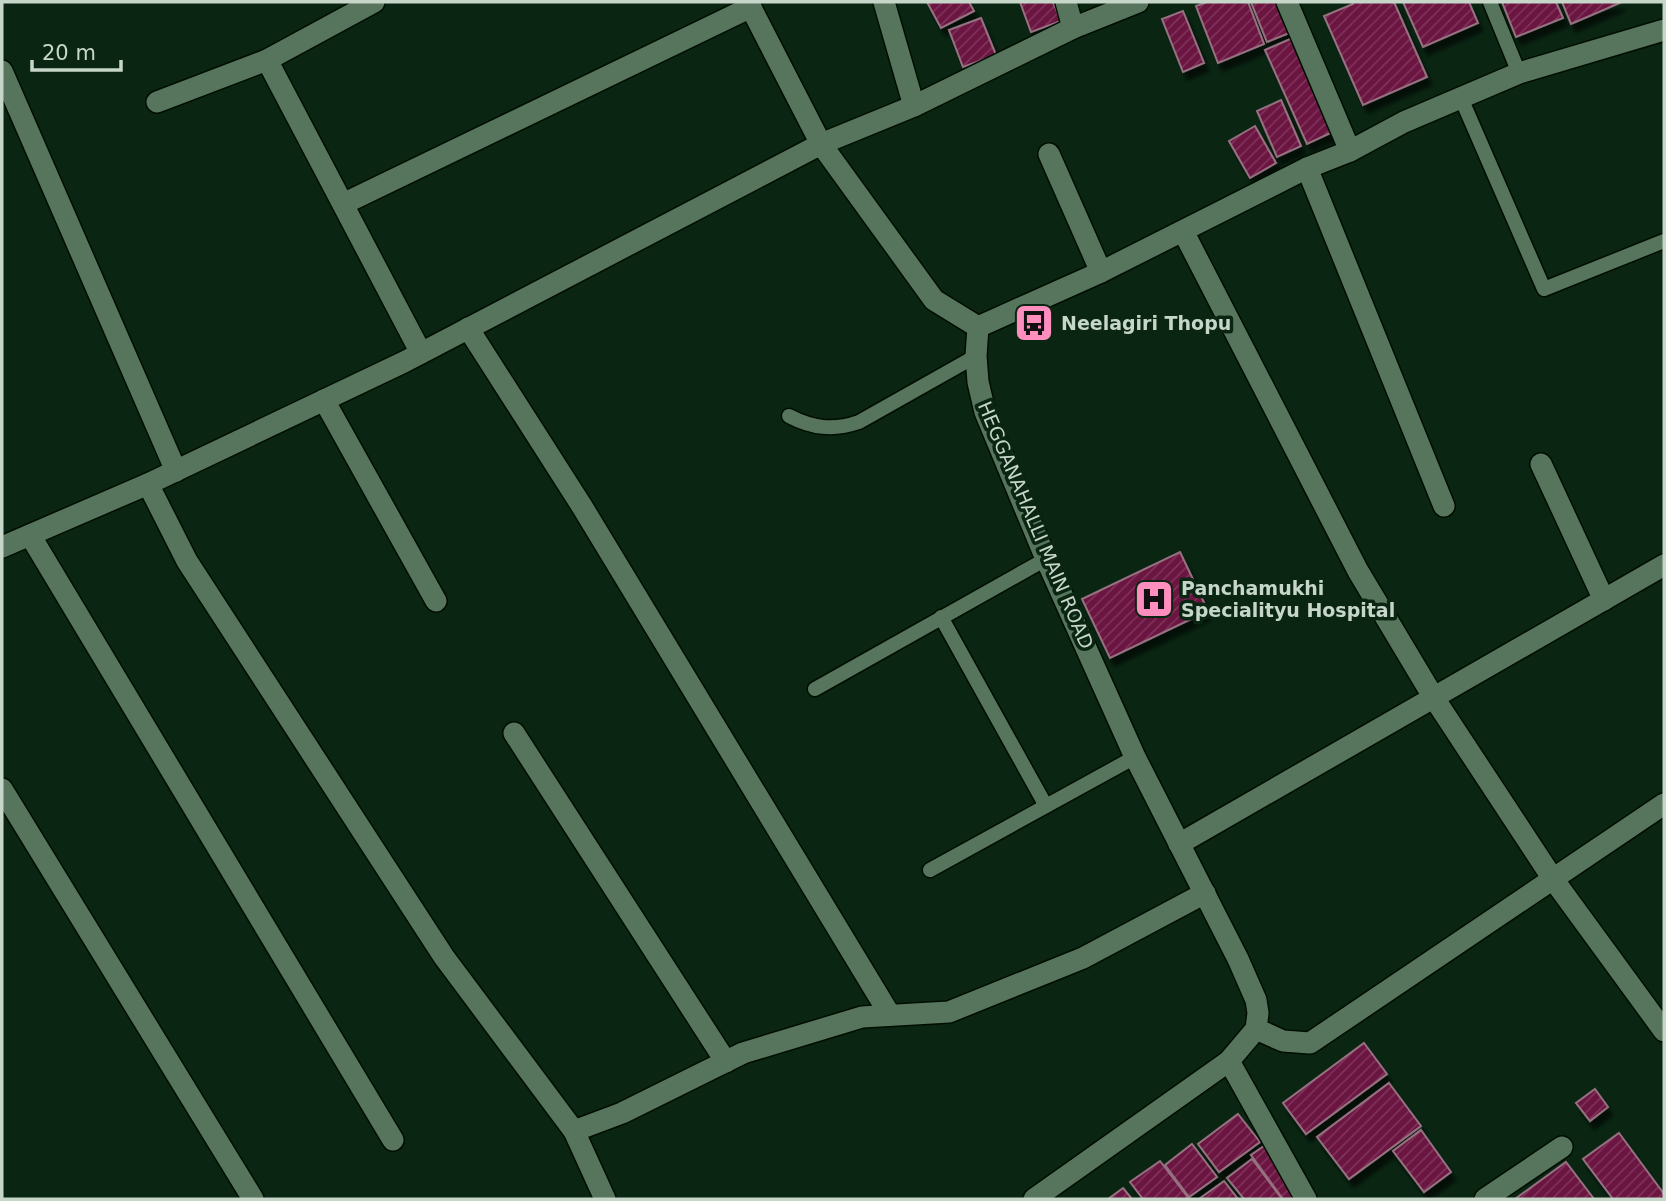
<svg xmlns="http://www.w3.org/2000/svg" width="1666" height="1201" font-family="'DejaVu Sans',sans-serif">
<style>
.building{fill:url(#building-hatch);stroke:#967280;stroke-width:2;filter:url(#shadow)}
.lines{fill:none;stroke-linecap:round;stroke-linejoin:round}
.lane-casing{stroke:#000e01;stroke-width:17}
.street-casing{stroke:#000e01;stroke-width:24}
.secondary-casing{stroke:#000e01;stroke-width:24}
.lane{stroke:#57755d;stroke-width:14}
.street{stroke:#57755d;stroke-width:21}
.secondary{stroke:#57755d;stroke-width:21}
.labels{text-anchor:middle;dominant-baseline:central;stroke-width:7;stroke-linejoin:round;paint-order:stroke}
.poi-label{font-size:19px;font-weight:bold;fill:#c6d6c9;stroke:#0a2613;text-anchor:start}
.street-label{font-size:19px;fill:#c6d6c9;stroke:#0a2613}
</style>
<defs>
<pattern id="building-hatch" width="6" height="6" patternUnits="userSpaceOnUse" patternTransform="scale(1.75)"><rect width="6" height="6" fill="#6b1241"/><path d="M-1 1l2-2M0 6l6-6M5 7l2-2" fill="none" stroke="#7f345b"/></pattern>
<filter id="shadow"><feDropShadow dx="4.5" dy="8" stdDeviation="2" flood-color="#0009"/></filter>
</defs>
<rect width="100%" height="100%" fill="#0a2613"/>
<g class="building">
<polygon points="927,2 969,2 974,11 941,28"/>
<polygon points="1020,2 1053,2 1061,21 1031,32"/>
<polygon points="1207,2 1248,2 1264,44 1218,63 1196,6"/>
<polygon points="1251,2 1286,2 1297,30 1267,42"/>
<polygon points="1352,2 1394,2 1427,77 1363,105 1324,16 1353,4"/>
<polygon points="1403,2 1469,2 1478,23 1423,47"/>
<polygon points="1502,2 1556,2 1563,18 1516,37"/>
<polygon points="1562,2 1622,2 1571,24"/>
<polygon points="1183,11 1204,63 1183,72 1162,19"/>
<polygon points="981,18 996,55 963,67 949,30"/>
<polygon points="1297,36 1339,129 1307,144 1265,50"/>
<polygon points="1281,100 1301,146 1277,157 1257,111"/>
<polygon points="1255,126 1276,163 1250,178 1229,141"/>
<polygon points="1180,552 1208,611 1110,658 1082,599"/>
<polygon points="1364,1043 1387,1074 1306,1134 1283,1103"/>
<polygon points="1389,1083 1421,1126 1349,1179 1317,1137"/>
<polygon points="1595,1089 1608,1107 1590,1121 1576,1103"/>
<polygon points="1238,1114 1260,1142 1219,1172 1198,1144"/>
<polygon points="1421,1130 1451,1172 1424,1192 1393,1151"/>
<polygon points="1619,1133 1664,1194 1664,1199 1613,1199 1583,1159"/>
<polygon points="1192,1144 1217,1177 1189,1197 1165,1165"/>
<polygon points="1264,1146 1304,1199 1283,1199 1251,1155"/>
<polygon points="1252,1159 1282,1199 1244,1199 1227,1178"/>
<polygon points="1160,1161 1189,1199 1143,1199 1130,1182"/>
<polygon points="1566,1162 1594,1199 1515,1199"/>
<polygon points="1224,1181 1238,1199 1199,1199"/>
<polygon points="1123,1188 1132,1199 1108,1199"/>
</g>
<g class="lines">
<g class="lane-casing">
<g id="lane">
<polyline points="1490,2 1519,73"/>
<polyline points="1461,98 1544,289 1664,241"/>
<path d="M789,416C812,428 833,431 859,422L976,356"/>
<polyline points="941,617 1046,806"/>
<polyline points="815,689 1046,559"/>
<polyline points="930,870 1135,757"/>
</g>
</g>
<g class="street-casing">
<g id="street">
<polyline points="884,2 914,106"/>
<polyline points="1066,2 1073,28"/>
<polyline points="1287,2 1350,151"/>
<polyline points="267,60 421,353"/>
<polyline points="2,71 176,471"/>
<polyline points="157,102 267,60 374,2"/>
<polyline points="821,144 914,106 1073,28 1138,2"/>
<polyline points="1049,154 1101,272"/>
<polyline points="1307,168 1444,506"/>
<polyline points="343,204 751,7"/>
<polyline points="1183,231 1358,571 1434,698 1553,879 1664,1031"/>
<polyline points="468,328 583,508 890,1015"/>
<polyline points="324,400 436,601"/>
<polyline points="1541,464 1604,600"/>
<polyline points="148,484 187,561 444,957 574,1131"/>
<polyline points="30,535 393,1140"/>
<polyline points="514,733 726,1062"/>
<polyline points="2,789 253,1199"/>
<polyline points="1179,844 1664,565"/>
<polyline points="1256,1029 1283,1041 1310,1043 1664,804"/>
<polyline points="1229,1061 1306,1199"/>
<polyline points="605,1199 574,1131 622,1113 743,1053 862,1017 949,1012 1083,958 1205,893"/>
<polyline points="1485,1199 1562,1147"/>
</g>
</g>
<g class="secondary-casing">
<g id="secondary">
<polyline points="748,2 821,144"/>
<polyline points="978,327 976,356 978,382 985,412 1046,559 1135,757 1238,959 1256,1000 1258,1013 1256,1029 1229,1061 1034,1199"/>
<polyline points="978,327 1101,272 1307,168 1350,151 1404,122 1519,73 1664,30"/>
<polyline points="2,547 148,484 404,362 821,144 934,300 978,327"/>
</g>
</g>
<use href="#lane" class="lane"/>
<use href="#street" class="street"/>
<use href="#secondary" class="secondary"/>
</g>
<defs>
<g id="bus-square" transform="scale(2.0125)"><rect x="-9" y="-9" width="18" height="18" rx="4" fill="#fd8ebe" stroke="#0a2613"/><path d="M-5-6H5V4H4V6H2V4H-2V6H-4V4H-5ZM-3.5-4V0h7V-4ZM-3.5 1.2v1.5H-2V1.2ZM2 1.2v1.5H3.5V1.2Z" fill="#111"/></g>
<g id="hospital-square" transform="scale(2.0125)"><rect x="-9" y="-9" width="18" height="18" rx="4" fill="#fd8ebe" stroke="#0a2613"/><path d="M-5-5h3v3.5h4V-5h3V5h-3V1.5h-4V5h-3Z" fill="#111"/></g>
</defs>
<g fill-rule="evenodd">
<use href="#bus-square" x="1034" y="323"/>
<use href="#hospital-square" x="1154" y="599"/>
</g>
<g class="labels">
<g class="poi-label">
<text x="1061" y="323">Neelagiri Thopu</text>
<text x="1181" y="588">Panchamukhi<tspan x="1181" dy="22">Specialityu Hospital</tspan></text>
</g>
<g class="street-label">
<text transform="translate(1036 525) rotate(67)">HEGGANAHALLI MAIN ROAD</text>
</g>
</g>
<rect width="1666" height="1201" fill="none" stroke="#c6d6c9" stroke-width="7"/>
<path d="M32 60v10h89v-10" fill="none" stroke="#c6d6c9" stroke-width="3.5"/>
<text x="42" y="60" font-size="21" fill="#c6d6c9" stroke="#0a2613" stroke-width="5" paint-order="stroke">20 m</text>
</svg>
